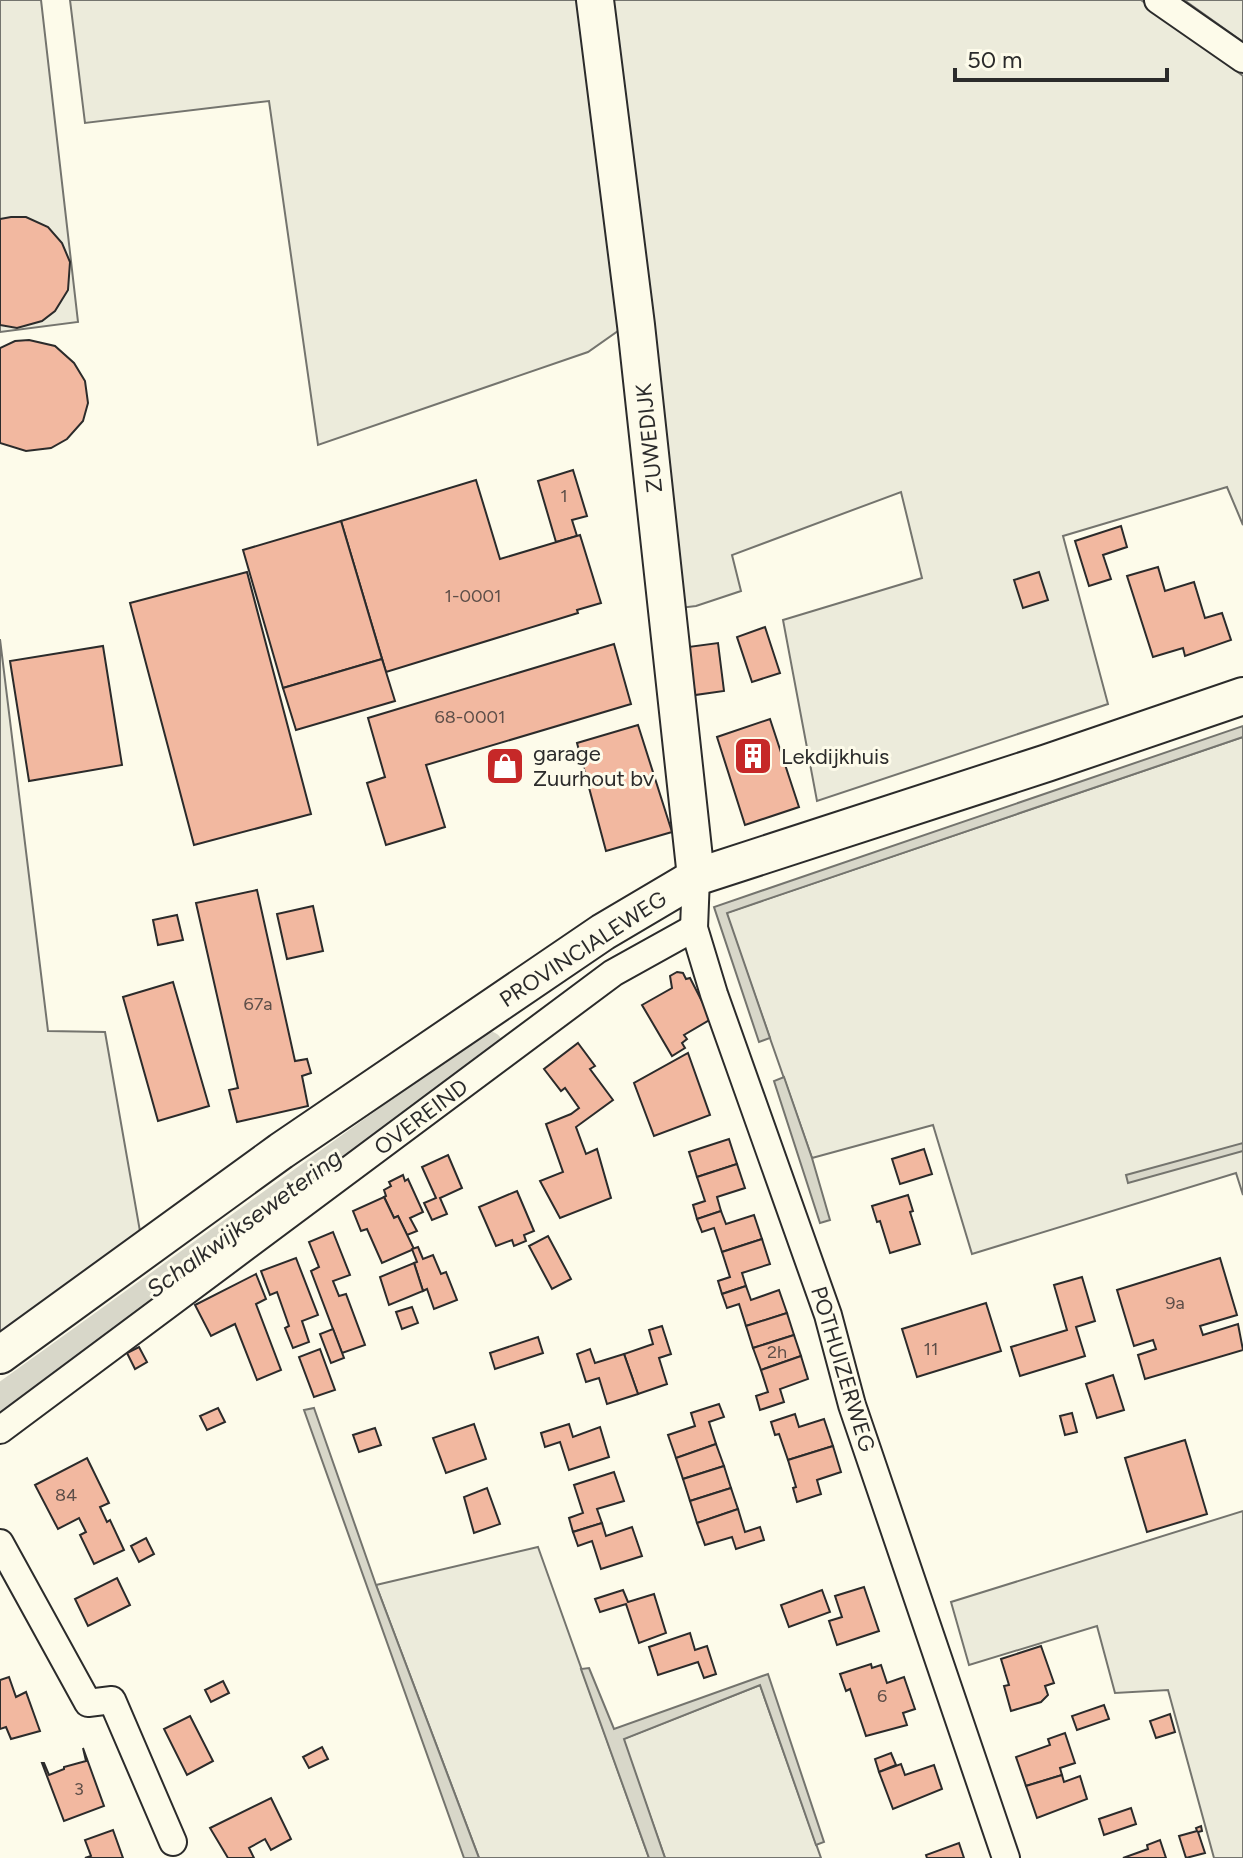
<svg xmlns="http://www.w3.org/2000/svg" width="1243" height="1858" font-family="Figtree,sans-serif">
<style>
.green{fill:#ecebdb;stroke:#74746e;stroke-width:2}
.water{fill:#d8d7c9;stroke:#74746e;stroke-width:2}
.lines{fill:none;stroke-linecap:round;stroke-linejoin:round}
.canal{stroke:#d8d7c9;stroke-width:30}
.building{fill:#f2b8a0;stroke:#2b2b2b;stroke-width:2}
.street-casing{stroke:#2b2b2b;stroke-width:30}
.secondary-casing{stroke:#2b2b2b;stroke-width:40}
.street{stroke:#fdfbea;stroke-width:26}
.secondary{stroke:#fdfbea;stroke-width:36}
.labels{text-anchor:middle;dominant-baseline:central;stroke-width:6;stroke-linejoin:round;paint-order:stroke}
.number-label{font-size:18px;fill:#5d4e48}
.street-label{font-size:22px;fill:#2b2b2b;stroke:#fdfbea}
.poi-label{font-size:22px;fill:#2b2b2b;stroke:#fdfbea;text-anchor:start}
.water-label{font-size:24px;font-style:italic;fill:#2b2b2b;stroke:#fdfbea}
</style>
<rect width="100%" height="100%" fill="#fdfbea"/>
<g class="green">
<polygon points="0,0 41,0 78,322 0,332"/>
<polygon points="70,0 583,0 625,326 588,352 318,445 269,101 85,123"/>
<polygon points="606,0 1141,0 1243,76 1243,525 1227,487 1063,536 1108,704 817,801 783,620 922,578 901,492 732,555 741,591 696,606 680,608"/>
<polygon points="1184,0 1243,0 1243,42"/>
<polygon points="0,639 48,1031 105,1032 141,1237 0,1344"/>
<polygon points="1243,737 1243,1195 1236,1173 972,1254 933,1125 812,1158 726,913"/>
<polygon points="1243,1511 1243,1858 1214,1858 1168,1690 1115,1693 1097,1626 969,1665 951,1602"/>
<polygon points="538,1547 649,1858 479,1858 376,1585"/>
<polygon points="760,1685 821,1858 665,1858 623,1739"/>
</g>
<g class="water">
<polygon points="1243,726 1243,737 727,913 770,1038 759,1042 714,907"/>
<polygon points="784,1077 812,1158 830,1220 820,1223 774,1081"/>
<polygon points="1243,1143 1243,1151 1128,1183 1126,1175"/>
<polygon points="314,1408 376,1585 479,1858 464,1858 304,1410"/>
<polygon points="589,1668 614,1729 768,1674 824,1842 816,1845 760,1685 624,1739 665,1858 649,1858 581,1669"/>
</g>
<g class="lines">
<polyline class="canal" points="0,1400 404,1109 488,1046"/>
</g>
<g class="building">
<polygon points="11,217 26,217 48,227 62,243 70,262 68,290 55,311 42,321 17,328 0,325 0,219"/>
<polygon points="29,340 55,346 74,363 85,381 88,403 83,421 67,439 51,448 26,451 0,443 0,348 15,341"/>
<polygon points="573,470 587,516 572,520 577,536 556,542 538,481"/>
<polygon points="476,480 500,559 580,535 601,603 577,610 578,613 386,672 341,521"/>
<polygon points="341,521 382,659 283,688 243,550"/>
<polygon points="1121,526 1127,547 1103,555 1111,579 1089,586 1075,541"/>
<polygon points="1158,567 1165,591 1194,582 1205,618 1222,613 1231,640 1185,656 1183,648 1153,657 1127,576"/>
<polygon points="247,572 311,814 194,845 130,603"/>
<polygon points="1039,572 1048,600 1023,608 1014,580"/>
<polygon points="765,627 780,673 752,682 737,637"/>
<polygon points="718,643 724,691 695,695 688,647"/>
<polygon points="614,644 631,704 426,765 445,827 386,845 367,783 385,777 368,718"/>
<polygon points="103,646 122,765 29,781 10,661"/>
<polygon points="382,659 395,701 296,730 283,688"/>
<polygon points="770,719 799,807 745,825 717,737"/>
<polygon points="638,725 672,832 606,851 577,743"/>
<polygon points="257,890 295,1061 307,1059 311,1073 302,1076 308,1106 237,1122 229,1090 238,1088 196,903"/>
<polygon points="313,906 323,951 287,959 277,914"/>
<polygon points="177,915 183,940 158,945 153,920"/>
<polygon points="677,972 683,973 686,979 690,978 711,1019 684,1035 687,1039 682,1043 685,1048 672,1056 642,1005 672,988 670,976"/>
<polygon points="173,982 209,1106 158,1121 123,997"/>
<polygon points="578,1043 595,1066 590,1069 613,1100 576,1127 586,1154 597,1149 611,1198 560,1218 540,1181 563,1172 546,1124 571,1114 579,1108 565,1088 561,1091 544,1069"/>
<polygon points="688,1053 710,1115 654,1136 634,1083"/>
<polygon points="729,1139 737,1164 697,1177 689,1152"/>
<polygon points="924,1149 932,1174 900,1184 892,1159"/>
<polygon points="448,1155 462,1188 440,1198 447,1214 432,1220 424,1203 436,1198 422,1167"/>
<polygon points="737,1164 745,1188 717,1197 721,1211 697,1219 693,1205 705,1201 697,1177"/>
<polygon points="403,1175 405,1181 408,1179 423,1212 410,1218 417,1231 407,1235 398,1216 394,1218 384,1197 386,1196 384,1190 391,1186 389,1182"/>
<polygon points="517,1191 534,1231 524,1235 526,1241 514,1246 512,1240 496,1246 479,1207"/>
<polygon points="908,1195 913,1211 910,1212 920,1244 890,1253 880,1221 877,1222 872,1206"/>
<polygon points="384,1197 394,1218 398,1216 414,1249 382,1263 367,1229 361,1231 353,1211"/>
<polygon points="721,1211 726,1224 754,1215 762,1239 722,1252 714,1228 702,1232 697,1219"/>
<polygon points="333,1232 350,1275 333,1281 339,1296 346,1294 365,1345 342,1353 311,1271 319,1267 309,1242"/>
<polygon points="548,1236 571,1279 552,1289 529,1246"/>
<polygon points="762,1239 770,1264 742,1273 746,1286 722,1294 718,1281 730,1277 722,1252"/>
<polygon points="418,1247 423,1259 433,1255 441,1274 446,1272 457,1300 434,1309 427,1289 423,1291 414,1263 417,1262 412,1249"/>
<polygon points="296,1258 318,1315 302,1321 309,1342 293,1348 285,1328 289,1326 277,1292 270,1295 261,1271"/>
<polygon points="1220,1258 1237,1315 1200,1326 1203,1335 1238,1324 1243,1350 1145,1379 1138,1355 1156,1349 1153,1340 1134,1346 1117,1290"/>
<polygon points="414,1263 423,1291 389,1305 380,1277"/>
<polygon points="256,1274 266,1299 256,1304 281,1370 257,1380 235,1324 211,1336 195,1305"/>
<polygon points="1082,1277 1095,1321 1076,1327 1085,1356 1020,1376 1011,1347 1067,1330 1054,1285"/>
<polygon points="746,1286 751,1300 779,1290 787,1313 746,1326 739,1304 727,1308 722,1294"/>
<polygon points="986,1303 1001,1351 917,1377 902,1329"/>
<polygon points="412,1307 418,1323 402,1329 396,1312"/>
<polygon points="787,1313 794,1335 753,1348 746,1326"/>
<polygon points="662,1326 671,1354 659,1358 667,1384 638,1394 624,1354 653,1344 649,1330"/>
<polygon points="333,1329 344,1358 331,1363 320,1334"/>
<polygon points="794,1335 801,1356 761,1370 753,1348"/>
<polygon points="538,1337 543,1353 495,1369 490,1353"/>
<polygon points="139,1347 147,1362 135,1369 127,1353"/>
<polygon points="320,1349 335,1390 314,1397 299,1357"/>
<polygon points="590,1349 595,1363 624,1354 638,1394 607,1404 599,1378 586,1382 577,1354"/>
<polygon points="801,1356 808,1379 780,1389 784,1402 760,1410 756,1396 768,1392 761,1370"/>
<polygon points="1113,1375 1124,1410 1097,1418 1086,1384"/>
<polygon points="719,1404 724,1417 709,1422 716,1444 676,1458 668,1435 695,1426 691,1413"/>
<polygon points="218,1408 225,1422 207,1430 200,1416"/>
<polygon points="1072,1413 1077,1432 1065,1435 1060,1416"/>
<polygon points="795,1414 799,1427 824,1419 833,1446 788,1460 779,1434 775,1435 771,1422"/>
<polygon points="474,1424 486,1459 446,1473 433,1438"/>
<polygon points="569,1424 573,1437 600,1427 609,1457 569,1470 560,1442 545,1447 541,1433"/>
<polygon points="375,1428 381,1445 359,1452 353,1435"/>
<polygon points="1185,1440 1207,1514 1147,1532 1125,1458"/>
<polygon points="716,1444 724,1466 683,1479 676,1458"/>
<polygon points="833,1446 841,1472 817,1480 821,1494 797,1502 793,1488 796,1487 788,1460"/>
<polygon points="87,1458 109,1503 100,1507 107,1522 110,1520 124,1550 94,1564 80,1535 86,1532 79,1518 58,1529 35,1485"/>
<polygon points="724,1466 731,1488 690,1501 683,1479"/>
<polygon points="614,1472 624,1501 597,1509 602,1523 573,1532 569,1518 583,1513 574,1485"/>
<polygon points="487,1488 500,1524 474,1533 464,1497"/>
<polygon points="731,1488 738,1509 697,1523 690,1501"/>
<polygon points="738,1509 745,1532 760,1527 764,1540 736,1549 732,1537 705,1545 697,1523"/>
<polygon points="602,1523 606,1536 632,1527 642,1556 601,1569 592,1541 578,1546 573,1532"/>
<polygon points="146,1538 154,1554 139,1562 131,1546"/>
<polygon points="117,1578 130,1605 88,1626 75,1599"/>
<polygon points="864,1587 879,1631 837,1645 829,1621 842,1617 835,1596"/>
<polygon points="623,1590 628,1602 654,1594 666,1633 639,1643 626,1604 600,1612 595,1599"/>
<polygon points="822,1590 830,1612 789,1627 781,1605"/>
<polygon points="690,1633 695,1650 707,1646 716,1674 704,1678 698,1662 658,1675 649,1647"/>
<polygon points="1041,1646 1054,1683 1045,1686 1048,1695 1041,1702 1011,1711 1004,1686 1009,1685 1001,1659"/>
<polygon points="871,1664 872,1668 881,1665 887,1683 904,1677 915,1709 903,1713 907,1725 866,1736 850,1689 846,1691 840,1674"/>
<polygon points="9,1677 16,1697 26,1692 40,1731 11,1739 6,1727 0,1729 0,1680"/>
<polygon points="223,1681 229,1693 211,1702 205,1690"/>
<polygon points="1104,1705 1109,1719 1077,1730 1072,1716"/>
<polygon points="1170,1714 1175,1732 1156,1738 1150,1721"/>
<polygon points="190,1716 213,1761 187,1775 164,1729"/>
<polygon points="1065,1733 1075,1763 1060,1768 1062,1775 1026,1786 1016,1757 1050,1745 1048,1739"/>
<polygon points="322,1747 328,1759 309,1768 303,1757"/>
<polygon points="83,1748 104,1806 64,1821 42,1763 44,1763 49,1775 64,1769 64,1767 86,1761"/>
<polygon points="891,1753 896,1765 879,1772 875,1759"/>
<polygon points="901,1764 905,1775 934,1765 942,1789 893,1809 879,1772"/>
<polygon points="1062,1775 1064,1782 1080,1776 1087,1799 1037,1818 1026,1786"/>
<polygon points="271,1798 291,1839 271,1850 265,1839 249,1848 254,1858 228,1858 210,1828"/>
<polygon points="1131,1808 1136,1824 1104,1835 1099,1819"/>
<polygon points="1201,1826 1202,1831 1198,1832 1205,1853 1186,1858 1179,1836 1197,1831 1196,1828"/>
<polygon points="113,1830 123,1858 85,1858 91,1856 85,1840"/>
<polygon points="1160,1840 1166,1858 1123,1858 1148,1849 1147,1845"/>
<polygon points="959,1843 964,1858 927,1858 926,1855"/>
</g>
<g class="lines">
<g class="street-casing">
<g id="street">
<polyline points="1158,0 1243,59"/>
<polyline points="696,877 694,928 714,994 828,1315 852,1405 1006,1858"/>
<polyline points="0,1430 613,973 694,928"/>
<polyline points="0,1543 88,1703 112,1700 173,1842"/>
</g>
</g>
<g class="secondary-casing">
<g id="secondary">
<polyline points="595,0 636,325 696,877"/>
<polyline points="0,1355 281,1151 603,932 696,877 1047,763 1243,696"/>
</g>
</g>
<use href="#street" class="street"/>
<use href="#secondary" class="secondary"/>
</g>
<defs>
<g id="building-square" transform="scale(2)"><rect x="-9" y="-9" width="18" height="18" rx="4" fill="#c62828" stroke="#fdfbea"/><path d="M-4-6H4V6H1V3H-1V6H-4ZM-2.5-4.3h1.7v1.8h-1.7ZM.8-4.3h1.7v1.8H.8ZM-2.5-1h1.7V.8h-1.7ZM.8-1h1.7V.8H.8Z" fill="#fff"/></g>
<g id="shop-square" transform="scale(2)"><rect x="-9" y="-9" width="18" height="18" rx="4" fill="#c62828" stroke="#fdfbea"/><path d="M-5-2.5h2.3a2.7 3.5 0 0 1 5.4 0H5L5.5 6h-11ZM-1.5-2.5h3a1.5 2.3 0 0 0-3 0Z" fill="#fff"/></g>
</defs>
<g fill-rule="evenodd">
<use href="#building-square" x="753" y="756"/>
<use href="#shop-square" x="505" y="766"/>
</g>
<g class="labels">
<g class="number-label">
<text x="564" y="496">1</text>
<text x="473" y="596">1-0001</text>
<text x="470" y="717">68-0001</text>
<text x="258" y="1004">67a</text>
<text x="1175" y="1303">9a</text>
<text x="931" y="1349">11</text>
<text x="777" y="1352">2h</text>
<text x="66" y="1495">84</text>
<text x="882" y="1696">6</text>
<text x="79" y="1789">3</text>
</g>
<g class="street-label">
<text transform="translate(649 438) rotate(-96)">ZUWEDIJK</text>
<text transform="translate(583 949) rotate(-33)">PROVINCIALEWEG</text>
<text transform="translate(421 1117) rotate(-37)">OVEREIND</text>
<text transform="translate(843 1369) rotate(73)">POTHUIZERWEG</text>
</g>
<g class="poi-label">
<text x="533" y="753">garage<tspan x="533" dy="25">Zuurhout bv</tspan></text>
<text x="781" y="756">Lekdijkhuis</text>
</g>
<g class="water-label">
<text transform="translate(244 1223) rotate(-36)">Schalkwijksewetering</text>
</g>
</g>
<path d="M955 68v12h212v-12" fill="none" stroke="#2b2b2b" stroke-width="4"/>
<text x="967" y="68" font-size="24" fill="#2b2b2b" stroke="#fdfbea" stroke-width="6" paint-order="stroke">50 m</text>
</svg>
